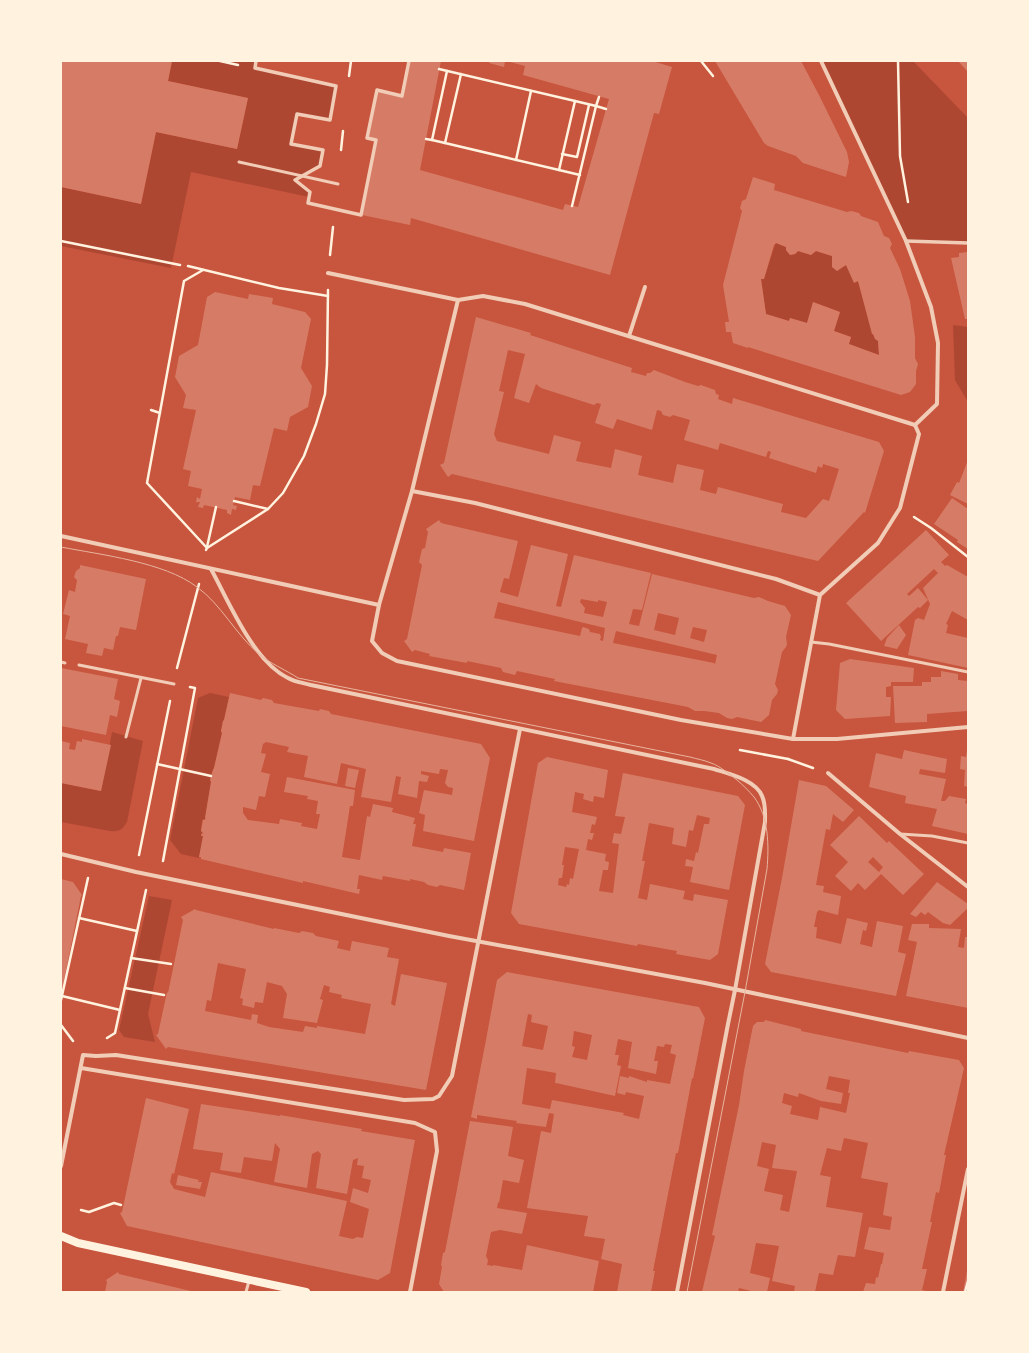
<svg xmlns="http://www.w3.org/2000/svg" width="1029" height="1353" font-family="'Golos Text',sans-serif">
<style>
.green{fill:#ae4732}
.building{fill:#d67c66;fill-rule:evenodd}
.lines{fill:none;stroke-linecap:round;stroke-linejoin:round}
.path{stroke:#fff3e0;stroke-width:2.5}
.service{stroke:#f1ccb7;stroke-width:3}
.pedestrian{stroke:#f1ccb7;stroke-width:3.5}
.minor{stroke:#f1ccb7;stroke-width:4}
.secondary{stroke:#fff3e0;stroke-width:8}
.tram{stroke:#e9b49f;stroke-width:1}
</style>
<rect width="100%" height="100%" fill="#c8553d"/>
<g class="green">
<polygon points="172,61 256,61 255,68 336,86 330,120 297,114 291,144 323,150 320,166 295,180 310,192 309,197 191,172 171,268 61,246 61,187 141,204 156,132 237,149 248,98 168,81"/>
<polygon points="821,61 913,61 968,118 968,243 906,241"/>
<polygon points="776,243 786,247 786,250 790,255 795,254 798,251 811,255 816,251 832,256 832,267 837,270 846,265 854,282 858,281 873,334 878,341 879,355 849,344 851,337 834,331 840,312 813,302 807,323 790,318 789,321 766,314 761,279 764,278 775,245"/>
<polygon points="953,325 968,327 968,402 955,380"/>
<path d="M210,693L229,697L224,720L223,721L221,731L222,733L214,768C212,771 210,778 211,782L205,818L206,819L202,820L201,831L204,834L202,833L201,836H203L199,858L181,854L170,840L198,698Z"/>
<path d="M112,732L143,741L127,822C122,830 119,832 110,831L61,822V783L101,791Z"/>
<polygon points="149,896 172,900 148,1014 155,1042 124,1037 119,1030"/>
</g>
<g class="building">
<polygon points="61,61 172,61 168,81 248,98 237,149 156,132 141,204 61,187"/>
<polygon points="409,61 441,61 420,170 563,210 565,204 578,207 609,99 523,75 525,66 506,61 652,61 672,67 659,114 654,113 610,275 411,218 410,225 362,215 376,140 367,138 377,90 402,96"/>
<polygon points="490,61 505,61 504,67 489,63"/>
<polygon points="715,61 801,61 819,95 847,152 849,162 846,177 803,163 796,156 768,146 764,143"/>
<polygon points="958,61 968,61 968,72"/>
<path d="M753,177L775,184L774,190L847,212L851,211L859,213L861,216L878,222L884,236L889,238L892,244L890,248L900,269L910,301L915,337V358L918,364L916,371V384L910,392L901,395L748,347V348L733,343L731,332H726L725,322H729L723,285L742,211L740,208L742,201L746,199ZM776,243L786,247V250L790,255L795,254L798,251L811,255L816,251L832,256V267L837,271L846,265L854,283L858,281L872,334H873L875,339L878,341L879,355L849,344L851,337L834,331L840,312L813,302L807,323L790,318L789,321L766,314L761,279H764L774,245Z"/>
<polygon points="968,252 968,319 965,319 951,258 959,257 959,253"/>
<polygon points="215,292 248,299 249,294 273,298 272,304 305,312 311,319 301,368 312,386 308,407 290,417 287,431 274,428 260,486 253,485 250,500 235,497 233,505 237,506 236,510 232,509 231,515 227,513 227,510 204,505 203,508 198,507 200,502 196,502 197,497 200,499 202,489 188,486 191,471 183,469 196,410 183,408 186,395 175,377 179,356 198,345 207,297"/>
<path d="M476,317L531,333L530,335L632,368L631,372L646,376L647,373H650L654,370L685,382L698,386L701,385L715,390L716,394L719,395L718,399L732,404L733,398L879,442L884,451L865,513L864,512L818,561L452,474L448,477L440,465L444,463ZM508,350L525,354L514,398L529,403L536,384L541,388L594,405L597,403L601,404L595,423L613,429L617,419L652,430L657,410L661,411L663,415L670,417L673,415L690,420L684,440L718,450L720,443L766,457L768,451L771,452L769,458L816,473L818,466L822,468L823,464L839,469L829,501L823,499L806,518L781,512L783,504L718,487L716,494L700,490L704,470L677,464L673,483L638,475L642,456L615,449L611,468L576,461L581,442L554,435L549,454L497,441L494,434L504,392L499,391Z"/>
<polygon points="968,460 968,504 950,495 957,482 959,483"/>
<polygon points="952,498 968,509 968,549 957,542 958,540 934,524"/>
<path d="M439,520L441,523L518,541L509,579L504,578L500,592L518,597L531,545L568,554L556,606L561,607L574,555L651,573L642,610L633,609L629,624L639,626L652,574L754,598L759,597L768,601L785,606L791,615L786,637L787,644L786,647L782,652L775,684L778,690L777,694L772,700L769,715L761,722L737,717L732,719L727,718L719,713L704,711H695L688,707L554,681L555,679L517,671L515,675L503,672L501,668L467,661V663L429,656L430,654L415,650L412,652L404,641L407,639L422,565L419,562L422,549L425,548L428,532L426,529ZM581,599L598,602V600L607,602L603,617L584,613L585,608L580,602ZM498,602L605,628L603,641L600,640L601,637L600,634L590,632L589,629L583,627L582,628L580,636L494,618ZM658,613L679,618L675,635L654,630ZM693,627L707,630L704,642L690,638ZM616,631L717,655L715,664L714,663L613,643Z"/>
<polygon points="926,530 949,555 941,562 945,566 947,565 968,577 968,620 952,611 946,624 948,625 946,633 968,638 968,668 908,655 915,620 918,618 924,620 930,604 923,588 944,567 938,573 934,569 907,594 909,596 918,588 928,600 920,608 918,607 881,641 846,603"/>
<polygon points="80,565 146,579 136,630 120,627 118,636 116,636 113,650 104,648 102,656 86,653 88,644 65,639 70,616 63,614 69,590 75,592 77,580 74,577 76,571 80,568"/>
<polygon points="899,625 906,635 897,649 884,646 887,638"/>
<polygon points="850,659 914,668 913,682 891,682 891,686 886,687 886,697 891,697 890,716 845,719 836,710 840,663"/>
<polygon points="61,668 118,679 114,699 120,701 117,717 110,715 106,735 61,726"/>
<polygon points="941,671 958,674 958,680 968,681 968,711 927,714 927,722 895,723 893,686 922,686 922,682 931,682 931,677 941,677"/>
<polygon points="230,693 261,700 263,698 272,700 274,703 319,711 320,709 329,711 331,714 481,744 490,758 474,841 423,831 425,815 419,813 424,790 452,795 453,788 448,787 445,783 448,770 440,769 439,774 421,771 421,774 429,776 427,782 419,781 417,798 398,794 401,777 396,776 391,802 361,797 366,769 341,763 337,784 304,777 308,756 287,752 289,747 266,742 263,744 261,753 266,754 261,772 270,774 265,797 259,796 256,810 243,807 243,813 248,820 279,824 280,819 302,823 301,826 317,829 320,814 316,814 318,801 307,799 308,796 284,792 287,777 355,790 353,806 350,806 342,857 360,860 367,816 370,817 373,804 393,808 392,812 415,818 413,824 416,824 412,846 443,852 444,848 471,853 464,890 440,885 437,887 428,885 424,882 410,879 410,881 383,876 382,880 359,875 357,889 360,889 359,894 303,881 303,883 201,859 201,857 199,857 203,836 201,836 202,833 204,834 201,831 203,820 206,819 205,818 211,782 210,780 213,770 214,768 222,733 221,731 223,721 224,720"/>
<polygon points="82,739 111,745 101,791 61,783 61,741 70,743 69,749 75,750 77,741 82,742"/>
<polygon points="904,750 947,759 945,773 920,769 919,774 946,779 941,801 945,801 949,796 966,799 965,803 968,804 968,834 932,826 937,809 905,803 906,796 869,787 876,753 902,759"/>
<polygon points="967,750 968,750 968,787 964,786 965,770 960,769 961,756 966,757"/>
<path d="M547,757L608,770L604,798L594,796L593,802L583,799L584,794L575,792L572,812L597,817L595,825L592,824L590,833H594L592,840L588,839L586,850L606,854L605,861L609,862L608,870H603L599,891L613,893L619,844L612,843L614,833L621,834L625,817L615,816L623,773L738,796L745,805L729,890L690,882L693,867L685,866L686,859L694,861L696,852L698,853L704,824H709L710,818L697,815L693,831L689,830L686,847L672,844L674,828L649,823L642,861H645L638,898L647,900L650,884L685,891L683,899L693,901L694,894L728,900L718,954L710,960L676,954L677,951L638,944L637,946L519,924L511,913L538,763ZM565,847L579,849L573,879L570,878L569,885L567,884L566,887L558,885L559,878H562L564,865H562Z"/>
<polygon points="348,768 359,770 355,788 345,786"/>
<polygon points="799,780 826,786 854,810 843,822 833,814 830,830 826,829 816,885 824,886 823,892 841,896 838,915 819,910 817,912 814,927 817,927 816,938 841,944 847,918 868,923 866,931 863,930 860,944 872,947 877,921 903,926 898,952 906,954 896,996 771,972 765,964 782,878"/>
<path d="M859,816L887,843L889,841L924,874L903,895L881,874L865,890L858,883L851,891L835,876L848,862L830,845ZM873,857L883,867L879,872L868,862Z"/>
<polygon points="61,879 73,882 82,895 81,896 62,990"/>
<polygon points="937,882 968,904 968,908 950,925 943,923 928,912 925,915 921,912 916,917 910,914"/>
<path d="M195,909L196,910L274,929V928L299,933L302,931L313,933L316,936L339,941L337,948L350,951L352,941L389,948L387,957L399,959L391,1004L395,1006L401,974L447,983L426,1090L168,1047L166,1049L156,1035L158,1034L167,992L168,993L183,920L181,917ZM218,963L246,969L240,998L243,999L242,1005L254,1008L255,1002L263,1003L267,982L282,986L287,994L283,1018L317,1023L323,1000L320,999L324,985L330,987L329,992L342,995L341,998L371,1004L365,1034L317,1026V1028L305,1026L303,1032L269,1027L257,1023L258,1015L252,1014L251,1020L205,1011L207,1000L211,1001Z"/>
<polygon points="912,924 929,924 929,928 961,929 958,947 964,948 965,937 968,937 968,1008 906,996 917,942 908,940"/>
<path d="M507,972L699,1007L705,1018L693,1079L692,1078L678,1153H676L653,1271H655L651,1292H617L622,1264L601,1259L605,1239L584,1236L588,1216L527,1208L541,1131L551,1133L554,1114L549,1113L546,1127L516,1123L517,1121L477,1115V1119L471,1117L486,1040L497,980ZM528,1014L532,1015L531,1022L548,1026L543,1050L522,1046ZM574,1031L592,1035L587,1060L572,1057L575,1047L572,1046ZM618,1039L632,1042L628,1068L656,1074L658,1061H654L657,1046L664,1047L665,1044L672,1045L670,1053L676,1055L670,1084L647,1080V1082L629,1076V1078L620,1076L617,1093L625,1095L626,1092L644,1096L639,1119L623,1115L624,1113L552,1100L550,1109L522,1104L527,1068L556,1073L555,1083H556L615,1096L621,1066L617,1065L619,1055H615Z"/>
<path d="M765,1020L801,1029V1031L908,1053L909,1051L959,1060L964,1068L944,1155H946L939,1193L936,1192L930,1222H932L922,1269H927L922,1290L931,1292H863L866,1283L875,1284L876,1277L878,1278L881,1264H882L884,1253L864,1249L869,1227L890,1230L892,1217L883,1215L888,1183L861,1178L868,1143L844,1138L841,1151L827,1148L820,1175L831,1177L826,1207L863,1213L855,1257L838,1255L833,1275L819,1273L815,1292H794L795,1286L772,1281L779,1246L756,1243L750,1273L770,1278L767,1292H755L739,1288L738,1292H702L715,1236L712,1235L739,1105L744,1071L753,1026L757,1022H764ZM829,1076L850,1080L848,1093H850L846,1113L820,1107L818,1120L790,1114L792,1106L782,1103L784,1093L798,1097L799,1093L821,1101L841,1104L843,1093L826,1089ZM762,1142L776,1145L772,1168L797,1171L789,1212L780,1210L783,1195L764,1191L769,1169L757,1166Z"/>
<polygon points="146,1098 189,1109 174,1174 172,1173 170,1182 174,1189 205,1197 211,1172 347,1201 339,1236 353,1239 357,1237 363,1238 369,1209 350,1202 353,1188 368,1193 371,1180 362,1178 364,1166 357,1165 358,1158 353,1160 347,1194 316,1188 321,1154 318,1151 312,1154 307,1188 274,1182 280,1149 275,1143 272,1161 244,1157 241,1173 220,1170 223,1153 193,1149 201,1104 280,1116 280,1115 362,1129 361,1131 415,1140 390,1273 378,1280 127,1226 120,1213 122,1212"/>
<polygon points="470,1121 513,1127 508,1156 524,1160 519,1183 503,1180 499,1203 498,1202 497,1208 527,1213 522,1234 500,1230 491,1232 486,1256 488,1260 487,1265 493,1266 493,1265 522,1270 527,1245 599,1261 593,1292 444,1292 439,1284 442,1267 441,1265 443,1253 445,1252"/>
<polygon points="178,1175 199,1180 198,1182 202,1182 200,1189 176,1185"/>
<polygon points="967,1271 968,1292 963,1292"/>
<polygon points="118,1272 119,1274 195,1292 105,1292 107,1282 106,1280"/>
</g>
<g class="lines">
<g class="path">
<polyline points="220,61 238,65"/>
<polyline points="701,61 713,76"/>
<polyline points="898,61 900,156 908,202"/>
<polyline points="439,69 575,101 559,170 445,143 461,74"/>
<polyline points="349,76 351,61"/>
<polyline points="599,97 596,106 606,109"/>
<polyline points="426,139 432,140 447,71"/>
<polyline points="432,140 445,143"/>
<polyline points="341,150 343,131"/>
<polyline points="562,154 577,157 589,105"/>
<polyline points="516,160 531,91"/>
<polyline points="559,170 580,175"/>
<polyline points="572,206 596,106 575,101"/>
<polyline points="61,241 180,265"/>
<polyline points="330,255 333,227"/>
<polyline points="188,266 279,288 328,296"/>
<polyline points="203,270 184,281 147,483 207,548 206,550"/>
<polyline points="151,410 160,413"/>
<polyline points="234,501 268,509"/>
<polyline points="914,517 931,528 968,557"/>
<polyline points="207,547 216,507"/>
<polyline points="207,548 268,509 283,493 304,456 316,424 325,394 327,365 328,290"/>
<polyline points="177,668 199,584"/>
<polyline points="740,750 788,759"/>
<polyline points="788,759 813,768"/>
<polyline points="157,764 211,776"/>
<polyline points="139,855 170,701"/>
<polyline points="163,861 195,688 190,687"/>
<polyline points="79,918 137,931"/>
<polyline points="131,958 171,964"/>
<polyline points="125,988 164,995"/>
<polyline points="62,996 120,1010"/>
<polyline points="61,1000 88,878"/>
<polyline points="61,1025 73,1041"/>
<polyline points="107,1038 115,1033 146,890"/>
<polyline points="81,1210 89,1212 114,1203 121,1205"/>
<polyline points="965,1292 968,1281"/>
</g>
<g class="service">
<polyline points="239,162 338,184"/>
<polyline points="811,642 829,644 968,672"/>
<polyline points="61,662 65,663"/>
<polyline points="79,665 174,684"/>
<polyline points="126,737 141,678"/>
<polyline points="900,834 932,836 968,843"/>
<polyline points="246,1292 249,1281"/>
</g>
<g class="pedestrian">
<polyline points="256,61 255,68 336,86 330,120 297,114 291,144 323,150 320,166 295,180 310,192 308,203 361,215 376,140 367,138 377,90 402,96 409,61"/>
<polyline points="906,241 968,243"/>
</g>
<g class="minor">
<polyline points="458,300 483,296 525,304 915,425"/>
<polyline points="629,336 645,287"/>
<polyline points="412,491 475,503 776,579 820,595"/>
<polyline points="61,536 379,605 412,491 458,300 328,273"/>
<path d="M211,569C229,602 253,661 288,678C295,682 304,683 311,685L714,769C729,774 756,780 762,796C766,804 765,814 765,822L735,990L728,1024L677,1292"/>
<polyline points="379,605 372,641 382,653 397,661 681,720 793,739 837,739 968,727"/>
<polyline points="793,739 820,595 878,543 900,508 919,434 915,425 937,404 938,343 931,307 906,241 821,61"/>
<polyline points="828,773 900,834 968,887"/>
<polyline points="61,854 136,872 449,936 705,983 968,1038"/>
<polyline points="81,1068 415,1123 435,1132 437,1151 410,1292"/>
<polyline points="61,1166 83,1055 96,1056 116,1055 404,1100 433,1099 439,1096 452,1076 520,729"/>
<polyline points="943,1292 968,1169"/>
</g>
<polyline class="secondary" points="61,1236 78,1243 306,1292"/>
<path class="tram" d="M61,547C102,555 164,562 197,587C221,604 236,635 259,654C269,663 286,670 298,678L690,757C697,759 704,760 711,763C720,766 729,774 737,780C743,785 749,791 754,797C769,817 769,846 767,869L745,992L687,1292"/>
</g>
<rect width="1029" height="1353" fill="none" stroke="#fff3e0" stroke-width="124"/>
</svg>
